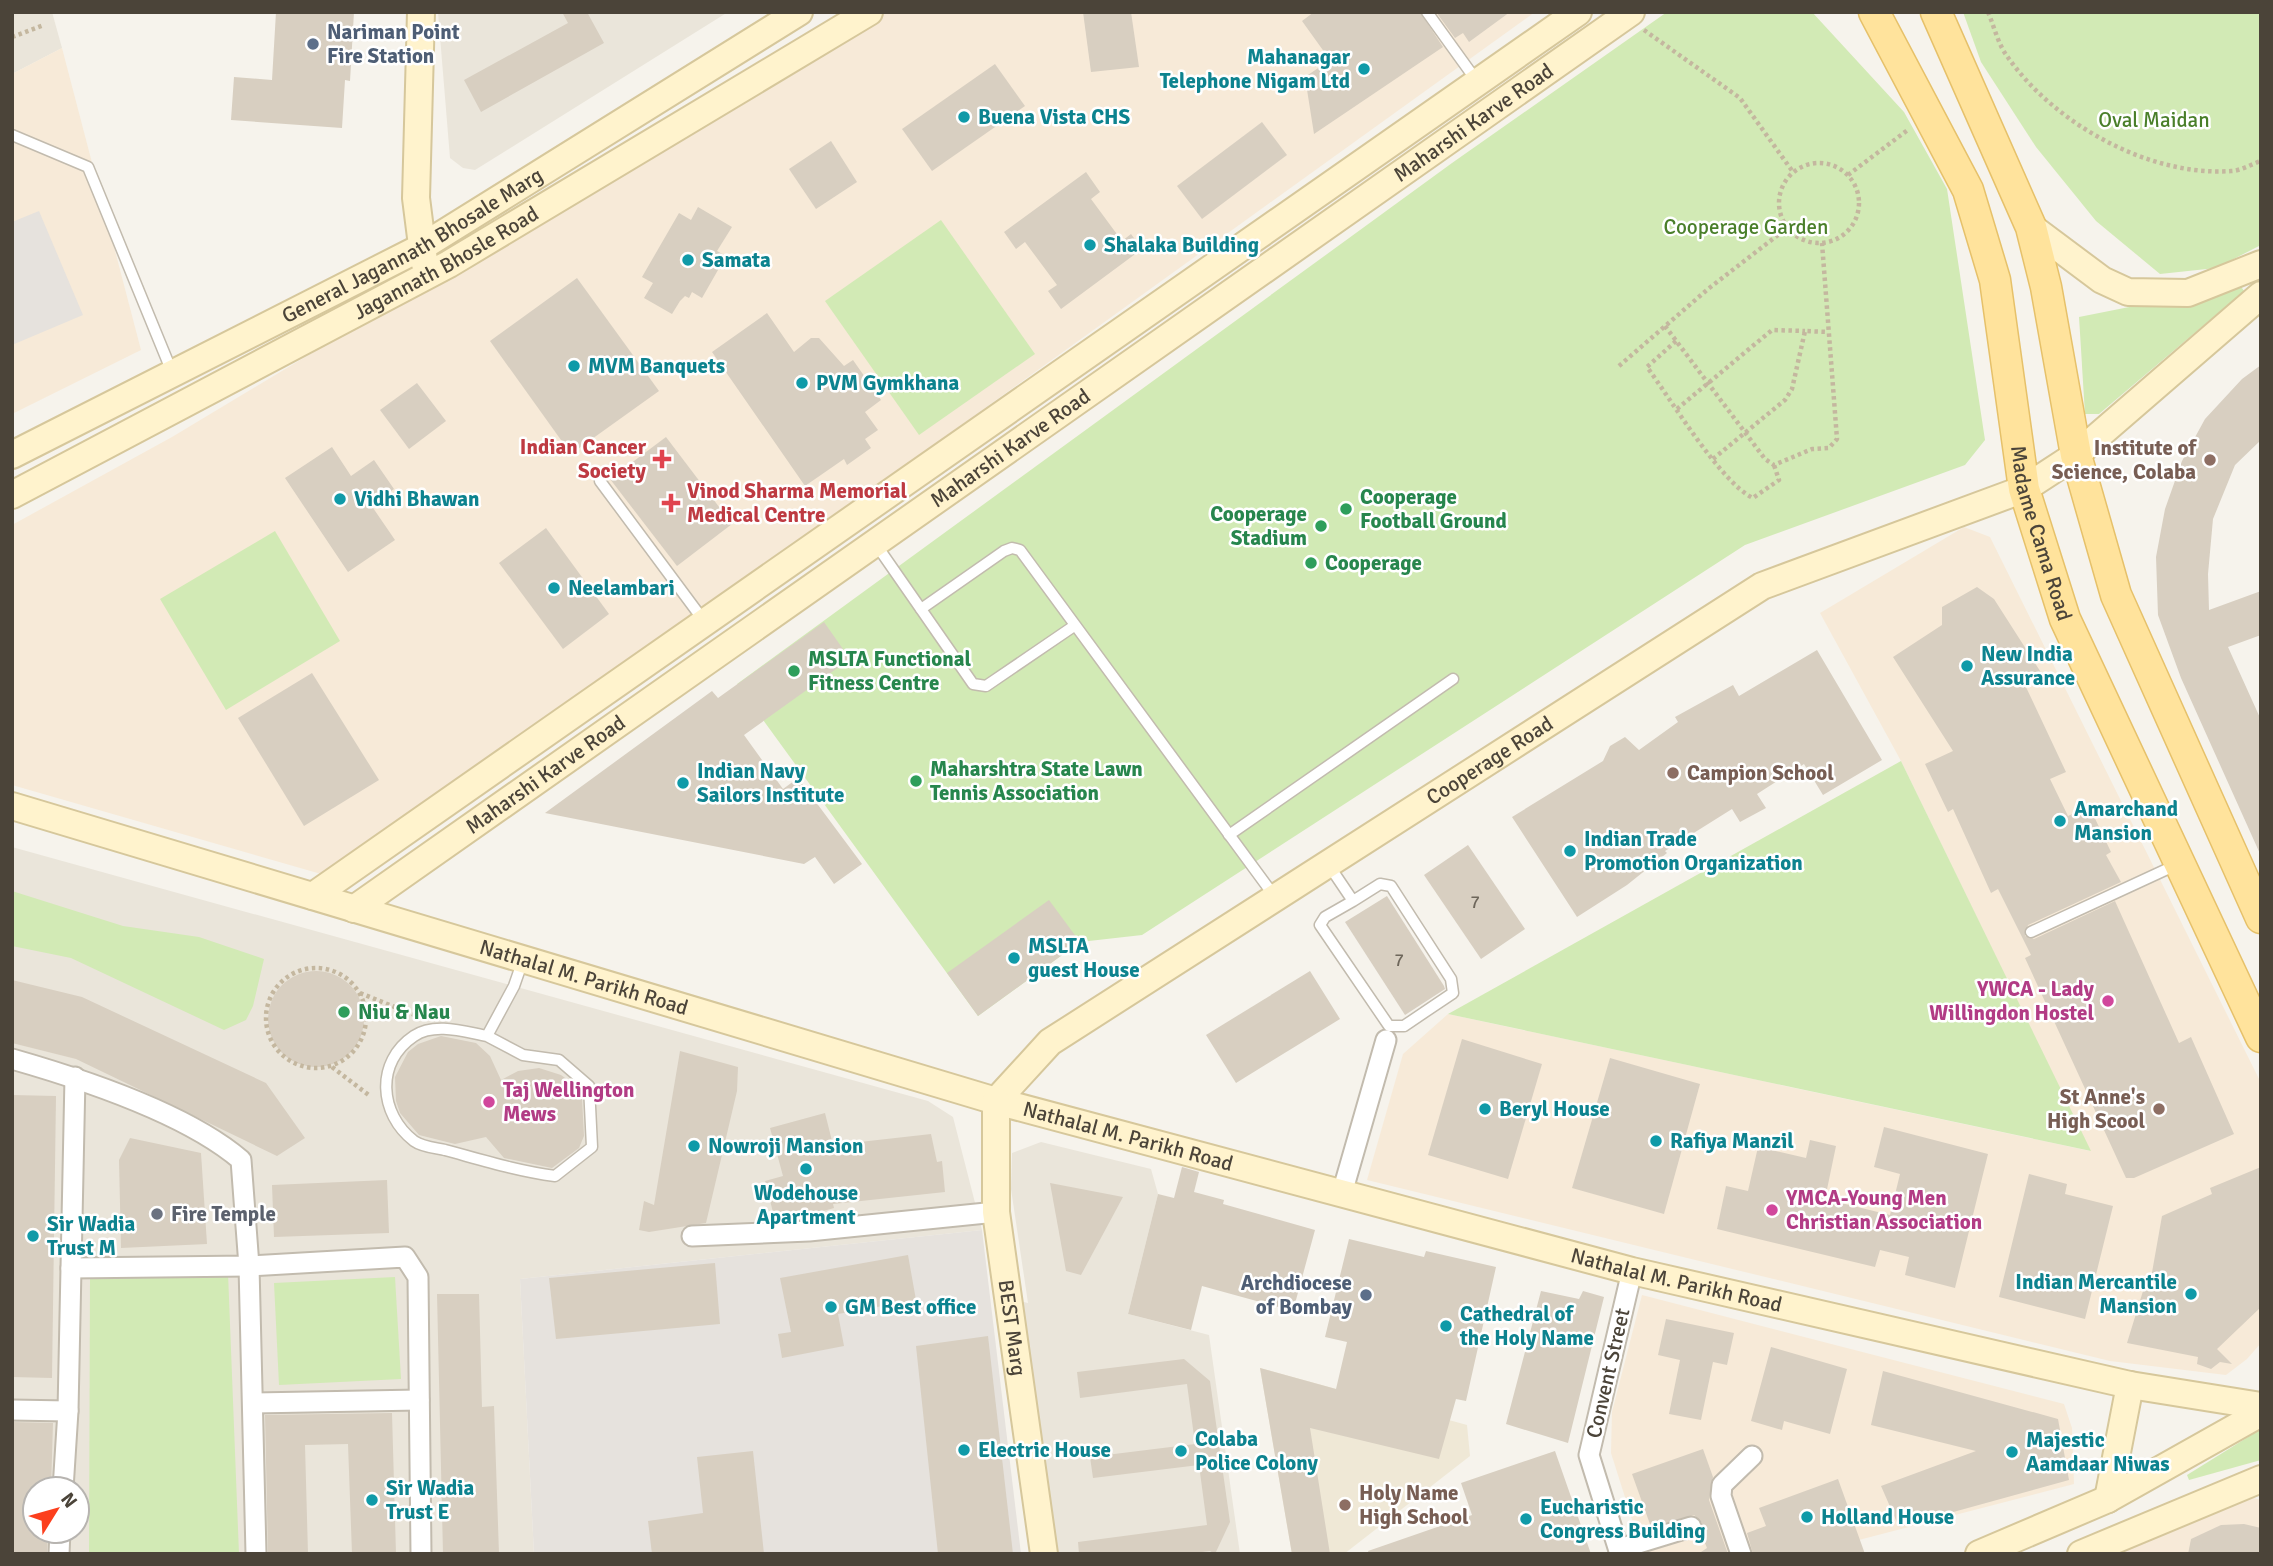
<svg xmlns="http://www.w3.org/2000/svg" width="2273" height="1566" font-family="Signika,sans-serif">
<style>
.residential{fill:#eae5da;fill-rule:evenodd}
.commercial{fill:#f7ead8}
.industrial{fill:#e6e2dd}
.education{fill:#efe8d6}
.green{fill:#d2eab5}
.water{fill:#a9d4f2}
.building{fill:#d8cfc1}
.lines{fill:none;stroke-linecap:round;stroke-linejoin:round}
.lane-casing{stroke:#c2bbae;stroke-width:13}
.street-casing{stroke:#c2bbae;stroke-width:23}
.secondary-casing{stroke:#d6c79b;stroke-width:30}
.primary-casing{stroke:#e6c16a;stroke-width:33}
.path{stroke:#c4b79f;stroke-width:4.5;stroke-dasharray:3.5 3.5;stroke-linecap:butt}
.lane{stroke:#fff;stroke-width:10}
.street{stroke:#fff;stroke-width:19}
.secondary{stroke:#fff3cd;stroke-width:26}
.primary{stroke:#ffe39c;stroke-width:30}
.service-dot{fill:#5c6f8a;stroke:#fff;stroke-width:2.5}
.culture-dot{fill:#0f9aa8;stroke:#fff;stroke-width:2.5}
.health-dot{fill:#e0444e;stroke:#fff;stroke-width:2.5}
.education-dot{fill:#8d6e63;stroke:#fff;stroke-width:2.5}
.leisure-dot{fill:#2e9e5b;stroke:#fff;stroke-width:2.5}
.hotel-dot{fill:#d1479c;stroke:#fff;stroke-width:2.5}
.worship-dot{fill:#6b7280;stroke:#fff;stroke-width:2.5}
.labels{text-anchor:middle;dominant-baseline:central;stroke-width:5;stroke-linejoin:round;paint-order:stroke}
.number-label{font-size:18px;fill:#6e675b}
.service-label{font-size:21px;font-weight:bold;fill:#4e5e75;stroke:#fff;text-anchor:start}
.culture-label{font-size:21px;font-weight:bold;fill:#0d838f;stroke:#fff;text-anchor:start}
.park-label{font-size:21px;fill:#4a7f2a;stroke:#fff}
.street-label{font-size:21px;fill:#4b4439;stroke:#fff}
.health-label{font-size:21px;font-weight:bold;fill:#be3a42;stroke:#fff;text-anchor:end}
.education-label{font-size:21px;font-weight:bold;fill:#785e54;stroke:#fff;text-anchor:end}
.leisure-label{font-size:21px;font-weight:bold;fill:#27864d;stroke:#fff;text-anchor:start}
.hotel-label{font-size:21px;font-weight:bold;fill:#b23c85;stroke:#fff;text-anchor:start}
.worship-label{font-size:21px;font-weight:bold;fill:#5b616d;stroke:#fff;text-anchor:start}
</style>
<rect width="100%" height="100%" fill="#f6f3ec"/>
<g class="residential">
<polygon points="12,12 52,12 62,48 12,74"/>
<polygon points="438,12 728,12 475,170 463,168 450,158"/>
<path d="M12,847L928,1101L953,1117L982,1230L520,1279L534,1554H12ZM35,1489H77V1531H35Z"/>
<polygon points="1041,1142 1151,1169 1158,1194 1128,1314 1209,1335 1240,1554 1052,1554 1019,1301 1028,1303 1011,1189 1012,1153"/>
</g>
<g class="commercial">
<polygon points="880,12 1535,12 471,778 328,876 12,785 12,525 172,437"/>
<polygon points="62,48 141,350 12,414 12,74"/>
<polygon points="1964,527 1990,537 2261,1083 2261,1343 2247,1359 2226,1375 2110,1361 1367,1180 1403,1054 1448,1014 2090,1151 1901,761 1820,613"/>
<polygon points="1642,1295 2064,1404 2072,1428 2074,1484 1805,1554 1643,1554 1611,1453 1612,1412"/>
<polygon points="2254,1498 2261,1500 2261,1554 2077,1554"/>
</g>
<g class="industrial">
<polygon points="39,211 83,315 12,345 12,222"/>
<polygon points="982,1230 1021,1554 534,1554 520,1279"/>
</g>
<polygon class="education" points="1260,1368 1467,1425 1470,1456 1344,1554 1292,1554"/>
<g class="green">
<polygon points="1667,12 1812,12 1904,112 1947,189 1985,440 1965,465 1745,545 1142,935 1080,942 978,1016 737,684 1452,163"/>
<polygon points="1963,12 2261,12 2261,245 2216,268 2160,274 2096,221 2036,147 1981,62"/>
<polygon points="941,220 1035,354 919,435 825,301"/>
<polygon points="2240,285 2244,291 2099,414 2085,414 2079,317"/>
<polygon points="275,531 340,641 226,710 160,599"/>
<polygon points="1901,761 2091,1151 1448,1014"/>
<polygon points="12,891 123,926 199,937 264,959 253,1006 246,1020 224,1030 71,958 12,946"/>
<polygon points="228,1273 239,1554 89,1554 90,1277"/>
<polygon points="395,1277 401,1379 279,1385 274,1283"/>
<polygon points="2261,1429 2261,1460 2189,1480 2187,1475"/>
</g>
<path class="water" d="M311,985L322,986L309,1004V1020L329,1040L330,1048C299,1081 238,1010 311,985Z"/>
<g class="building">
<polygon points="276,12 354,12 350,81 345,80 342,128 231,120 234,77 272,80"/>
<polygon points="562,12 587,12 604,43 481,112 464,80 568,23"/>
<polygon points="1083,12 1131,12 1139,67 1091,72"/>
<polygon points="1314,12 1420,12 1443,47 1314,134 1305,77 1330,60 1302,21"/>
<polygon points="1436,12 1510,12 1469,42 1463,33 1455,38"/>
<polygon points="995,64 1025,106 932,171 902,129"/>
<polygon points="1262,122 1287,155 1202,219 1177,186"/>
<polygon points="831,141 857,182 816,209 789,169"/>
<polygon points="1086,172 1100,192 1091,199 1122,241 1131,234 1142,249 1061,309 1048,291 1057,285 1025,242 1016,249 1004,232"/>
<polygon points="698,207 732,227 717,251 726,256 702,298 692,292 689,298 685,296 680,301 672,314 644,298 653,283 642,277 679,213 691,220"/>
<polygon points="577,278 659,391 571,454 490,341"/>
<polygon points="767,313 794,352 811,338 819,338 844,366 853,360 881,400 865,412 878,430 865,439 871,448 847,465 844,459 805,486 712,352"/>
<polygon points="2261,365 2261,440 2235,465 2213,519 2208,574 2209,610 2261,591 2261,635 2228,647 2261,720 2261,856 2181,678 2158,615 2156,557 2165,509 2182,461 2205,419 2242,379"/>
<polygon points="417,383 446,421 409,449 380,410"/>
<polygon points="666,437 732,524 677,566 610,479"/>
<polygon points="332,447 351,476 374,460 394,489 371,505 395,540 348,572 285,478"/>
<polygon points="546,528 609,614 563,649 499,563"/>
<polygon points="1977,587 1994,599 2042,674 2025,685 2066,772 2050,779 2068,816 2089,806 2111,852 2106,855 2121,882 2028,925 2025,936 2034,939 2115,901 2179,1043 2191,1037 2234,1134 2134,1178 2126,1178 2025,958 2031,955 1998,889 1991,893 1953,809 1948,812 1925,764 1953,751 1893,657 1942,625 1942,607"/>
<polygon points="824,622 850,659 744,735 783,789 798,778 862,864 834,884 815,857 804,864 545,813 712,691 718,698"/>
<polygon points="1817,650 1882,760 1823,795 1804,764 1757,794 1766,808 1740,822 1732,809 1665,851 1667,853 1627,885 1577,917 1512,817 1603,761 1610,746 1625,737 1639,750 1678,722 1675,717 1733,685 1739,696"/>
<polygon points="312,673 379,780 304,826 238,718"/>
<polygon points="1468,845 1525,929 1481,959 1424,875"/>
<polygon points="1387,896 1444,986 1445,989 1405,1015 1345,922"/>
<polygon points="1049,900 1080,942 978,1016 947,973"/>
<circle cx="316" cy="1019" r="48"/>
<polygon points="1310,971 1340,1019 1236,1083 1206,1035"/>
<polygon points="12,980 82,997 266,1083 305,1138 277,1156 76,1059 12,1043"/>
<polygon points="441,1036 476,1043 490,1056 501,1080 518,1071 539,1068 561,1075 572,1083 582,1098 584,1136 579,1148 552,1168 504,1158 486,1137 455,1144 419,1135 400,1113 396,1101 395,1077 408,1052 418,1044"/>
<polygon points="1462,1039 1542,1064 1508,1179 1428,1155"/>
<polygon points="680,1051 738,1067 737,1091 706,1223 649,1232 639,1230 644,1201 654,1205"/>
<polygon points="1610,1058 1700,1084 1664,1214 1572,1188"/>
<polygon points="12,1095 56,1096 52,1378 12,1377"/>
<polygon points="825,1113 833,1145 931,1134 937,1162 942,1161 945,1192 833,1204 834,1208 791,1220 775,1220 765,1181 783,1176 770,1128"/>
<polygon points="1884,1127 1988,1154 1955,1288 1905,1275 1909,1257 1880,1250 1875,1267 1717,1229 1726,1186 1748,1191 1758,1147 1806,1158 1810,1140 1836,1146 1825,1199 1890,1215 1900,1174 1874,1167"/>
<polygon points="130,1138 201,1153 207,1244 121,1248 119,1160"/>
<polygon points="1182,1167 1199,1172 1194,1192 1224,1200 1223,1204 1315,1230 1293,1311 1202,1286 1191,1330 1128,1314 1158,1194 1174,1198"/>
<polygon points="2261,1167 2261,1307 2217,1349 2232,1364 2220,1362 2211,1369 2197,1364 2198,1357 2127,1343 2147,1278 2151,1278 2162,1216 2212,1194 2210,1188"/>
<polygon points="2029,1174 2067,1184 2065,1194 2113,1206 2085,1319 1999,1297"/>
<polygon points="387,1180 389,1233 274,1237 272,1185"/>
<polygon points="1050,1183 1123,1197 1081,1275 1066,1271"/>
<polygon points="1349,1239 1424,1257 1426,1251 1496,1267 1466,1401 1456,1399 1439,1459 1310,1428 1330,1554 1292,1554 1260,1368 1336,1389 1347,1342 1325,1337"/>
<polygon points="908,1255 916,1300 838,1314 844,1346 782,1358 778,1334 791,1332 780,1278"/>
<polygon points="715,1263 720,1324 556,1339 549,1278"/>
<polygon points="1541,1291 1579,1299 1583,1291 1604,1297 1568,1443 1506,1424"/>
<polygon points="437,1294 479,1294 482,1407 494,1406 499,1554 443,1554"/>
<polygon points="1666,1319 1734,1333 1727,1365 1713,1362 1701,1420 1669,1414 1680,1360 1658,1355"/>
<polygon points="988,1336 1013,1554 938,1554 916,1346"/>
<polygon points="1771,1347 1847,1369 1830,1434 1784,1421 1782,1430 1751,1421"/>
<polygon points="1184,1359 1210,1381 1230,1522 1215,1554 1210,1551 1186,1554 1079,1554 1078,1542 1207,1525 1199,1465 1093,1478 1090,1457 1195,1444 1187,1384 1080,1398 1077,1372"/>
<polygon points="1883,1371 2058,1419 2069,1480 1899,1527 1881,1486 1976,1451 1871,1425"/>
<polygon points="392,1413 396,1554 352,1554 348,1444 305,1445 308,1554 268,1554 265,1415"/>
<polygon points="12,1422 53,1423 51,1489 35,1489 35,1531 48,1531 47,1554 12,1554"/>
<polygon points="1703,1449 1713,1477 1709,1500 1728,1554 1698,1554 1707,1548 1701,1533 1702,1523 1694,1515 1651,1527 1632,1474"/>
<polygon points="753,1451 764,1554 652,1554 648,1521 703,1513 697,1457"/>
<polygon points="1555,1451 1591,1554 1369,1554 1368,1551 1472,1515 1461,1483"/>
<polygon points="1838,1479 1865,1554 1753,1554 1747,1533 1766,1526 1759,1508"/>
<polygon points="2244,1524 2261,1528 2261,1554 2188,1554 2191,1539 2221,1525"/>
</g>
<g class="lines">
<g class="lane-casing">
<g id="lane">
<polyline points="1427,12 1476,80"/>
<polyline points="12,135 88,167 172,372"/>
<polyline points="600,481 704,621"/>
<polyline points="875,543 973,684 986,686 1074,626"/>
<polyline points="921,609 1004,551 1012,548 1020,550 1275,897"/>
<polyline points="1229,835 1453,679"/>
<polyline points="1328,864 1353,901 1380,884 1391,886 1451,979 1453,993 1404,1026 1389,1026 1320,925 1325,917 1353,901"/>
<polyline points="2031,932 2176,865"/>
<path d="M487,1036L523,1055L559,1060L589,1086L592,1147L555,1176C517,1171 482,1160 445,1150C436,1148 422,1147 414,1141C379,1114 375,1062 414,1036C435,1022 465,1032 487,1036L514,986L523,960"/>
</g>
</g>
<g class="street-casing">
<g id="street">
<path d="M12,1059C82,1079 186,1113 241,1160L249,1266L256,1554"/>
<polyline points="1342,1193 1386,1040"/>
<polyline points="692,1236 809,1231 996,1212"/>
<polyline points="71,1268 249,1266 405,1257 418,1277 421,1554"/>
<polyline points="253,1403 419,1400"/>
<polyline points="12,1410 68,1411"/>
<polyline points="63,1489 68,1411 75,1077"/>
<polyline points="1619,1549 1691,1527"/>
<polyline points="59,1554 60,1531"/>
<polyline points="1620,1554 1589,1455 1632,1271"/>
<polyline points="1741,1554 1721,1496 1722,1485 1752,1456"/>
</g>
</g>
<g class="secondary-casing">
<g id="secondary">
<polyline points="421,12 416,198 424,261"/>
<polyline points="2031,227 2102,280 2128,292 2188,293 2261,264"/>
<path id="s1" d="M12,455L420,248L799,12"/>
<path id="s2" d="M12,495L449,264L869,12"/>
<path id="s3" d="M12,806L996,1101L1632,1271L2130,1385L2261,1406"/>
<polyline points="313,896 1578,12"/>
<path id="s4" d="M354,909L1631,12"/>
<path id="s5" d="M996,1101L1050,1042L1762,586L2024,489L2076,455L2261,295"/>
<path id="s6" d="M996,1101V1212L1044,1554"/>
<polyline points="2108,1499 2130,1385"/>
<polyline points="1979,1554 2108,1499 2261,1413"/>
<polyline points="2081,1554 2261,1479"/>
</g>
</g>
<g class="primary-casing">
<g id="primary">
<path id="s7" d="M1874,12L1968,190L1995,280L2024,489L2065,619L2261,1037"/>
<polyline points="1936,12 2031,227 2046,287 2076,455 2116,595 2261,918"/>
</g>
</g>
<g class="path">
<path d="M1988,12C1994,26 1998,44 2007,56C2053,123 2149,177 2231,171C2240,171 2252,164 2261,161"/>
<polyline points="1644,30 1740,98 1793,172"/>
<polyline points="12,37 44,25"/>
<circle cx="1819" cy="203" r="40"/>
<polyline points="1848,175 1909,129"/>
<polyline points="1665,326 1765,459 1774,465 1812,449 1829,448 1837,439 1822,243"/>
<path d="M1676,341L1647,367C1670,398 1721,483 1753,498L1779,480L1774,465"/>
<polyline points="1619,366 1708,289 1787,228"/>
<polyline points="1677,409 1772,330 1805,331"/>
<polyline points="1713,459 1785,400 1792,389 1805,331 1828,332"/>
<circle cx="316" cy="1018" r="50"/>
<polyline points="360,993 417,1016"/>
<polyline points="332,1067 370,1096"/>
</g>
<use href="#lane" class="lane"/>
<use href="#street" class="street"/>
<use href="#secondary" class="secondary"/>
<use href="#primary" class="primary"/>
</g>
<g class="service-dot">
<circle cx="313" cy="44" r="7"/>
<circle cx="1366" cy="1295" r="7"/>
</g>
<g class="culture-dot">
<circle cx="1364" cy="69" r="7"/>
<circle cx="964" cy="117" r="7"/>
<circle cx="1090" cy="245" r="7"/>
<circle cx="688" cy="260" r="7"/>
<circle cx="574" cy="366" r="7"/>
<circle cx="802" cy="383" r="7"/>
<circle cx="340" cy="499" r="7"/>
<circle cx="554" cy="588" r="7"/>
<circle cx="1967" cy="666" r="7"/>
<circle cx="683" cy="783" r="7"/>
<circle cx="2060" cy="821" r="7"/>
<circle cx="1570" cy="851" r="7"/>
<circle cx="1014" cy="958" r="7"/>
<circle cx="1485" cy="1109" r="7"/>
<circle cx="1656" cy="1141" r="7"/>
<circle cx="694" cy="1146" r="7"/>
<circle cx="806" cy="1169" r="7"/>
<circle cx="33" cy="1236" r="7"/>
<circle cx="2191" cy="1294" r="7"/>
<circle cx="831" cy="1307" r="7"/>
<circle cx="1446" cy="1326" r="7"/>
<circle cx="964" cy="1450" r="7"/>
<circle cx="1181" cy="1451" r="7"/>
<circle cx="2012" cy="1452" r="7"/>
<circle cx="372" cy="1500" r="7"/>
<circle cx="1807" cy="1517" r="7"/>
<circle cx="1526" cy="1519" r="7"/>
</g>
<g class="health-dot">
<path d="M658.5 448.5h7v7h7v7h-7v7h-7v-7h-7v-7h7z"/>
<path d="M667.5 492.5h7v7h7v7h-7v7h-7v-7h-7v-7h7z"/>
</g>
<g class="education-dot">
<circle cx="2210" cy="460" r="7"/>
<circle cx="1673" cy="773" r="7"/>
<circle cx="2159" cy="1109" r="7"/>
<circle cx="1345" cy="1505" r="7"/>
</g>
<g class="leisure-dot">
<circle cx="1346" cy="509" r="7"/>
<circle cx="1321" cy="526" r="7"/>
<circle cx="1311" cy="563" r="7"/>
<circle cx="794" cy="671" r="7"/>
<circle cx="916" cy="781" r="7"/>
<circle cx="344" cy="1012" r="7"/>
</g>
<g class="hotel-dot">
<circle cx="2108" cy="1001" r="7"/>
<circle cx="489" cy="1102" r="7"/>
<circle cx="1772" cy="1210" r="7"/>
</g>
<circle class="worship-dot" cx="157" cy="1214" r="7"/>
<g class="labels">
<g class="number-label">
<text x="1475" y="902">7</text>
<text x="1399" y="960">7</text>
</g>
<g class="service-label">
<text x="327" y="32">Nariman Point<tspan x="327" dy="24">Fire Station</tspan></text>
<text x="1352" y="1283" text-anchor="end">Archdiocese<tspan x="1352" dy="24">of Bombay</tspan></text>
</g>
<g class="culture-label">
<text x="1350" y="57" text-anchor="end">Mahanagar<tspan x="1350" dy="24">Telephone Nigam Ltd</tspan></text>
<text x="978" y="117">Buena Vista CHS</text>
<text x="1104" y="245">Shalaka Building</text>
<text x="702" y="260">Samata</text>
<text x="588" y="366">MVM Banquets</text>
<text x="816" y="383">PVM Gymkhana</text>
<text x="354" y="499">Vidhi Bhawan</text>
<text x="568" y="588">Neelambari</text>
<text x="1981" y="654">New India<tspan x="1981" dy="24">Assurance</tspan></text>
<text x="697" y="771">Indian Navy<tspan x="697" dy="24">Sailors Institute</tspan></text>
<text x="2074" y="809">Amarchand<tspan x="2074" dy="24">Mansion</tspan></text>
<text x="1584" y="839">Indian Trade<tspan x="1584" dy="24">Promotion Organization</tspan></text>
<text x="1028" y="946">MSLTA<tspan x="1028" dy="24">guest House</tspan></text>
<text x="1499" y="1109">Beryl House</text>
<text x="1670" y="1141">Rafiya Manzil</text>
<text x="708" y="1146">Nowroji Mansion</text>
<text x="806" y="1193" text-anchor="middle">Wodehouse<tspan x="806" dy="24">Apartment</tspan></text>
<text x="47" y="1224">Sir Wadia<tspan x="47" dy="24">Trust M</tspan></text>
<text x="2177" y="1282" text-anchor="end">Indian Mercantile<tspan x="2177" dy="24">Mansion</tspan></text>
<text x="845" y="1307">GM Best office</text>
<text x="1460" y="1314">Cathedral of<tspan x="1460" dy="24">the Holy Name</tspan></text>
<text x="1195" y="1439">Colaba<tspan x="1195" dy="24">Police Colony</tspan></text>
<text x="2026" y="1440">Majestic<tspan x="2026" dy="24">Aamdaar Niwas</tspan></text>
<text x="978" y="1450">Electric House</text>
<text x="386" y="1488">Sir Wadia<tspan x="386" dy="24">Trust E</tspan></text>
<text x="1540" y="1507">Eucharistic<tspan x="1540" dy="24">Congress Building</tspan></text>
<text x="1821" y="1517">Holland House</text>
</g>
<g class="park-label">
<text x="2154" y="120">Oval Maidan</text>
<text x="1746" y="227">Cooperage Garden</text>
</g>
<g class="street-label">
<text stroke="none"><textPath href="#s4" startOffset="1368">Maharshi Karve Road</textPath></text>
<text stroke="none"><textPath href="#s1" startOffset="452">General Jagannath Bhosale Marg</textPath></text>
<text stroke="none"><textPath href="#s2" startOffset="492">Jagannath Bhosle Road</textPath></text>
<text stroke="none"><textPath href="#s4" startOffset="802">Maharshi Karve Road</textPath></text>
<text stroke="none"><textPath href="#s7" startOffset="553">Madame Cama Road</textPath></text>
<text stroke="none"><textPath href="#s5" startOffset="602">Cooperage Road</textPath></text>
<text stroke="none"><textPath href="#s4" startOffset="234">Maharshi Karve Road</textPath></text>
<text stroke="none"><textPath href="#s3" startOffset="597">Nathalal M. Parikh Road</textPath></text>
<text stroke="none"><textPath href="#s3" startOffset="1164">Nathalal M. Parikh Road</textPath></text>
<text stroke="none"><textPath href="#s3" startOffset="1731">Nathalal M. Parikh Road</textPath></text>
<text stroke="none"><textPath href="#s6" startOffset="228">BEST Marg</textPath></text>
<text transform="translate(1608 1373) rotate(-77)">Convent Street</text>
</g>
<g class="health-label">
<text x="646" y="447">Indian Cancer<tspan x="646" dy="24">Society</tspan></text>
<text x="687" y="491" text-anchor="start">Vinod Sharma Memorial<tspan x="687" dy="24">Medical Centre</tspan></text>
</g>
<g class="education-label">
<text x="2196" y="448">Institute of<tspan x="2196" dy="24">Science, Colaba</tspan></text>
<text x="1687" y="773" text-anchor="start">Campion School</text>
<text x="2145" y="1097">St Anne's<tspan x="2145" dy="24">High Scool</tspan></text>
<text x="1359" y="1493" text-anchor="start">Holy Name<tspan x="1359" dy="24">High School</tspan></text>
</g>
<g class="leisure-label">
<text x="1360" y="497">Cooperage<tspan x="1360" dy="24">Football Ground</tspan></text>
<text x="1307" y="514" text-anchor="end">Cooperage<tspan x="1307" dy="24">Stadium</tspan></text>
<text x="1325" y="563">Cooperage</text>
<text x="808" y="659">MSLTA Functional<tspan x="808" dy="24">Fitness Centre</tspan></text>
<text x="930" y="769">Maharshtra State Lawn<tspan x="930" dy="24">Tennis Association</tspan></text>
<text x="358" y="1012">Niu &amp; Nau</text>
</g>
<g class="hotel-label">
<text x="2094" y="989" text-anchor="end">YWCA - Lady<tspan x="2094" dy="24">Willingdon Hostel</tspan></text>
<text x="503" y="1090">Taj Wellington<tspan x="503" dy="24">Mews</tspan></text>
<text x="1786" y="1198">YMCA-Young Men<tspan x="1786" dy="24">Christian Association</tspan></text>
</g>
<g class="worship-label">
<text x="171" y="1214">Fire Temple</text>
</g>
</g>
<rect width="2273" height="1566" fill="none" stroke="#4b4439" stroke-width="28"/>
<g transform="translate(56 1510) rotate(53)"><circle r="33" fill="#ffffff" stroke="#b7b4b0" stroke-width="2"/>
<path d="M0-5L12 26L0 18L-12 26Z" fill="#fc3f1d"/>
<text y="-10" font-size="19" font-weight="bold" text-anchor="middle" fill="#4b4439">N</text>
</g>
</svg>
